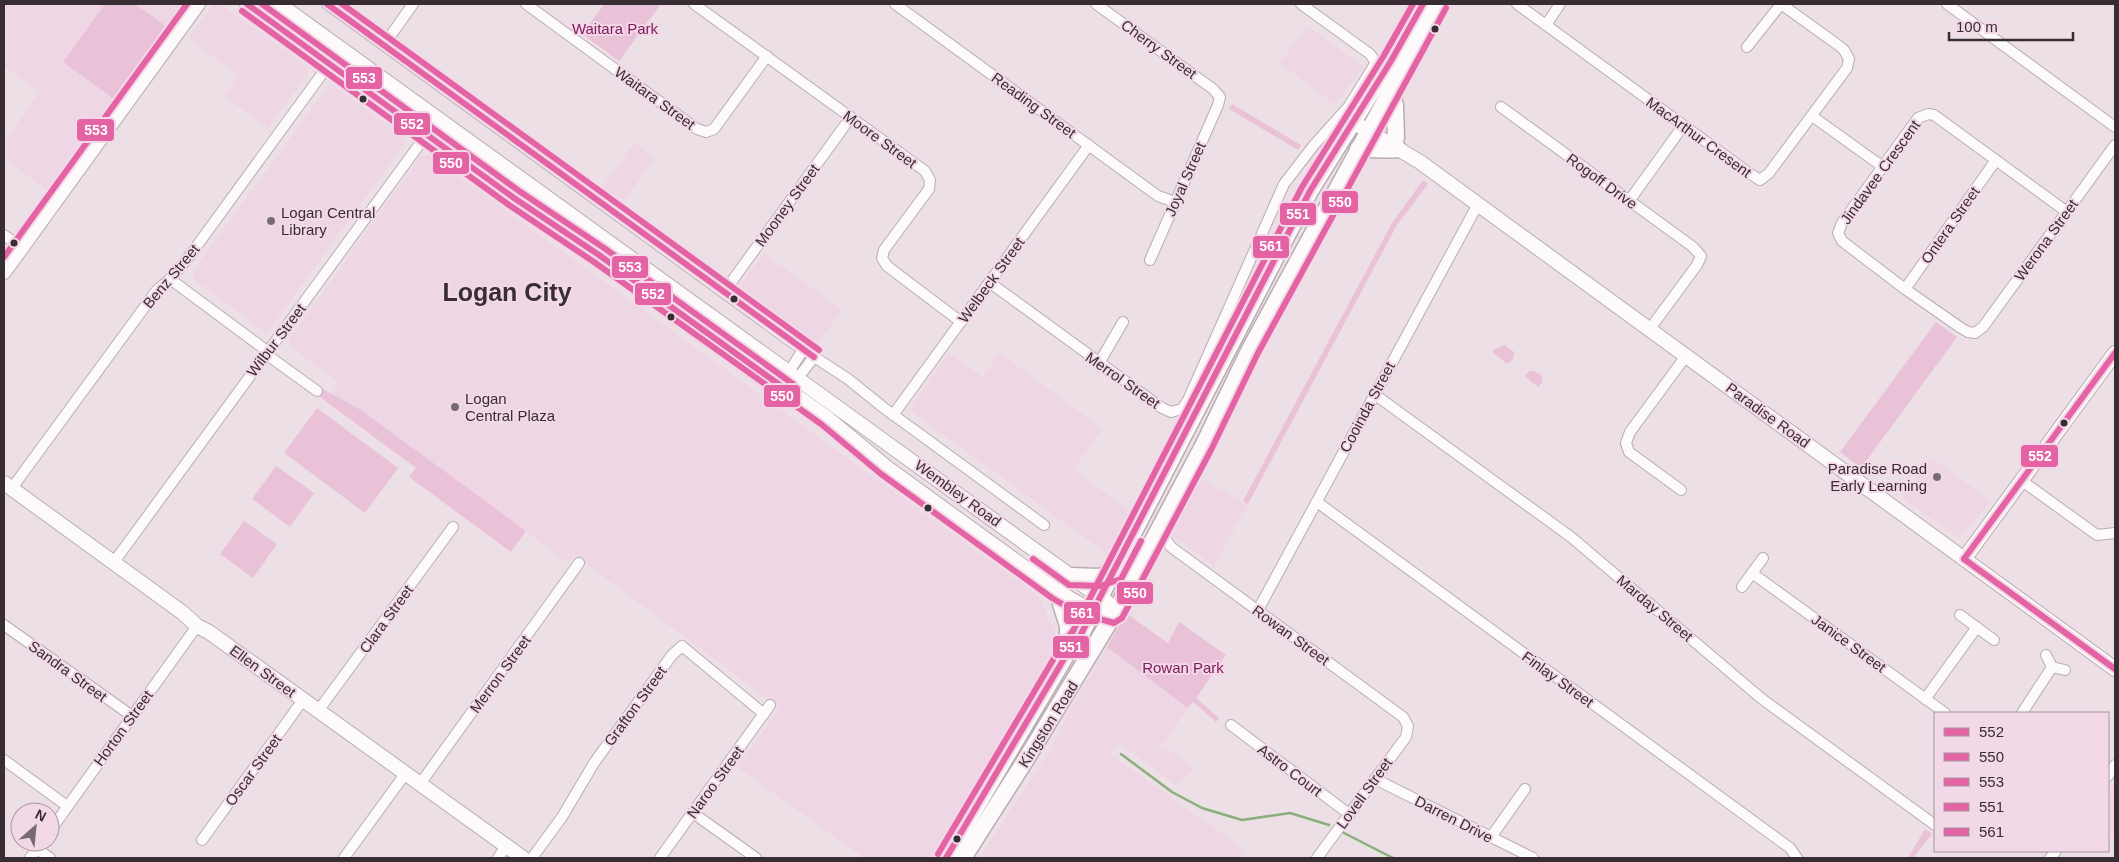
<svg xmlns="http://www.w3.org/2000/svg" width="2119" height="862" font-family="Arial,sans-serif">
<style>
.built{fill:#efd6e4}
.green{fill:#eac2d8}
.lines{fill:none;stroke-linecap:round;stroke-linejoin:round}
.stream{stroke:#8aae7c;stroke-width:2.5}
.street-casing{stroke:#b8adb2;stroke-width:12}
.secondary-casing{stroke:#b8adb2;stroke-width:16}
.primary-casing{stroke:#b8adb2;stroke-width:19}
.street{stroke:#fcfafb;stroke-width:10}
.secondary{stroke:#fcfafb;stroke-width:14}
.primary{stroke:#fcfafb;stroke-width:16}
.bus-1-casing{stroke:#f3d9e7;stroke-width:10}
.bus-2-casing{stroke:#f3d9e7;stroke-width:10}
.bus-3-casing{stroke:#f3d9e7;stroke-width:10}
.bus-4-casing{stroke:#f3d9e7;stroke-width:10}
.bus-5-casing{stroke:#f3d9e7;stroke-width:10}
.bus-1{stroke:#e463a4;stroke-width:6}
.bus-2{stroke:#e463a4;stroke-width:6}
.bus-3{stroke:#e463a4;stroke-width:6}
.bus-4{stroke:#e463a4;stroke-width:6}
.bus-5{stroke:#e463a4;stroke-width:6}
.bus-dot{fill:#372d33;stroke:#f3d9e7;stroke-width:2}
.poi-dot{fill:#776b72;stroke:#f3d9e7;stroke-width:2}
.labels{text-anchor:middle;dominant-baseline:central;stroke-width:4;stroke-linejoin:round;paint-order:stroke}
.park-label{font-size:15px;fill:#801c60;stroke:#f3d9e7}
.street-label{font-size:15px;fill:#372d33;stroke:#f3d9e7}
.poi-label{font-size:15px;fill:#372d33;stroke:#f3d9e7;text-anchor:start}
.town-label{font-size:25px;font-weight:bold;fill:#372d33;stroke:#f3d9e7}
.line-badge{stroke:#f3d9e7;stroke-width:2}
.badge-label{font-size:14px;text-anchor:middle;font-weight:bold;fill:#fff}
</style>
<rect width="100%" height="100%" fill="#eddfe6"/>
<g class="built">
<polygon points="4,4 105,4 63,62 114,99 47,190 4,158 4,142 40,92 4,66"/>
<polygon points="135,4 182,4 166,26"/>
<polygon points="214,4 222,5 309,68 309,73 268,128 224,96 239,75 188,39"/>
<polygon points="1307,26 1364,67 1334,104 1280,63"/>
<polygon points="329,85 332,85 404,137 405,143 267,333 194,280 193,271"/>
<polygon points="634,143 655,158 622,203 601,189"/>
<polygon points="429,155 1038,596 1056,633 1053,659 929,858 864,858 737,767 780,708 574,555 568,563 361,410 331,394 339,383 291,347 290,338 420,157"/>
<polygon points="764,253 842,310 817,344 740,286"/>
<polygon points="949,353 983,377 1000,353 1103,429 1073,469 1129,510 1107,554 911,411 912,405"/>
<polygon points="1931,457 1991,501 1961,536 1957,537 1901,497"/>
<polygon points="1198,477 1248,504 1214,566 1172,535 1172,529"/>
<polygon points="1107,647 1188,708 1159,749 1166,747 1195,768 1176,785 1119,743 1110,754 1245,850 1239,858 979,858 1049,752 1071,708"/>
<polygon points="2115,781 2115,839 2108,833 2108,792"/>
</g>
<g class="green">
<polygon points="105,4 135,4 166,26 114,99 63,62"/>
<polygon points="604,4 661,4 619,61 582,34"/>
<polygon points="1232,104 1301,145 1298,150 1229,109"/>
<polygon points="1423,180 1428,184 1397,225 1248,504 1243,501 1392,223"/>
<polygon points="1936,322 1957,337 1861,468 1840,452"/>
<polygon points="1505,345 1514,352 1513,359 1509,363 1506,363 1492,352 1497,348"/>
<polygon points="1529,371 1534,371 1542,376 1542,382 1539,387 1531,382 1525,376"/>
<polygon points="321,388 361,410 526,531 511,552 409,477 416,468 316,394"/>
<polygon points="317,408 398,468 365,513 284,453"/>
<polygon points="276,466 314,493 290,527 252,499"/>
<polygon points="244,521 277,544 253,578 220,554"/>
<polygon points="1126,613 1168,643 1179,622 1226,655 1196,698 1219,718 1216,722 1193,702 1188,708 1107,647"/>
<polygon points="1925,829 1932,834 1913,858 1908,858"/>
</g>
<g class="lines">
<g class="stream">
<polyline points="1121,754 1172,792 1202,808 1242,820 1290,813 1329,825"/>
<polyline points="1342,832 1393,858"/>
</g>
<g class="street-casing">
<g id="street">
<polyline points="327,4 793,343 848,379 884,408 1044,525"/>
<polyline points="526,4 697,129 706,132 714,129 767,56"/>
<polyline points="694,4 925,171 930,180 929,189 884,250 882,258 887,266 961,322"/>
<polyline points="895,4 1158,196 1175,202"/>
<polyline points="1096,4 1213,89 1220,97 1218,105 1150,260"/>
<polyline points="1517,4 1749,173 1760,180 1769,173 1847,68 1849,59 1844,50 1838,45 1781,4 1747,47"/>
<polyline points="1947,4 2115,127"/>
<polyline points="1546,25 1560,4"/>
<polyline points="384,45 413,4"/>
<polyline points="1501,107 1693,247 1701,256 1697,265 1649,330"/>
<polyline points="1812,116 1883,167"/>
<polyline points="1629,201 1683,126"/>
<polyline points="2067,212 1934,115 1928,114 1918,118 1842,223 1838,233 1842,241 1905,289 1961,328 1968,332 1975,333 1983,327 2115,145"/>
<polyline points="4,235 22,248"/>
<polyline points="1259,240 1280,250"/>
<polyline points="170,279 267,351 270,357 317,391"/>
<polyline points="989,282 1162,408 1171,412 1182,409 1188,400 1284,184 1314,145 1349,106 1375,64 1374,60 1370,54 1301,4"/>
<polyline points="1905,289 1996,160"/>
<polyline points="724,292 851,117"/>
<polyline points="1099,363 1123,322"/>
<polyline points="786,376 803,350"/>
<polyline points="788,391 814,357"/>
<polyline points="1374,394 1571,537 1762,699 1935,825"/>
<polyline points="893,415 1089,145"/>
<polyline points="2022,481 2097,535 2115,533"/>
<polyline points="12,488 157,290 170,279 188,258 330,63"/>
<polyline points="1681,490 1629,452 1626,443 1630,432 1686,356"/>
<polyline points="1317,502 1790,848 1797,858"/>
<polyline points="1159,529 1171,547 1403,717 1408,726 1406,737 1317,858"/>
<polyline points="114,562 438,119"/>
<polyline points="1752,573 1945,713"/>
<polyline points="1742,587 1763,558"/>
<polyline points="1258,610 1478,204"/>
<polyline points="1960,615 1994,640"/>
<polyline points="4,625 132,716"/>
<polyline points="2046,655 2052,667 2065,670"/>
<polyline points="1925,699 1977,627"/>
<polyline points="318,711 453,527"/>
<polyline points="2022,713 2052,667"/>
<polyline points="1231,725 1349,814"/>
<polyline points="4,760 67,806"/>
<polyline points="2108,776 2115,765"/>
<polyline points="1375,779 1533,858"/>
<polyline points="420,784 579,563"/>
<polyline points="693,813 756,858"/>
<polyline points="50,831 197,626"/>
<polyline points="1491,837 1525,789"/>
<polyline points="202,840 303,700"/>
<polyline points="37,849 50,858"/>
<polyline points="30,858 42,842"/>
<polyline points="344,858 405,774"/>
<polyline points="498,858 506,846"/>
<polyline points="532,858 562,817 594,763 672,655 682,646 764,714"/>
<polyline points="660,858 770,705"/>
<polyline points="2050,858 2056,851"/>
</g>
</g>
<g class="secondary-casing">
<g id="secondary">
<polyline points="247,4 514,198 599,255 826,417 886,467 1057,591 1081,605 1114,614"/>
<polyline points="279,4 1108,603"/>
<polyline points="1353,122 1420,162 2115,669"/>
<polyline points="4,272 198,4"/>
<polyline points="4,483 183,613 197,626 209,632 523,858"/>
<polyline points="1964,559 2115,353"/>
</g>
</g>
<g class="primary-casing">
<g id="primary">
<polyline points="1390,91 1395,105 1396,138"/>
<path d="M1358,149C1372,148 1385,151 1398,149"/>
<polyline points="1071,576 1099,577 1114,573"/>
<polyline points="1057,591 1068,626 1068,639 1071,647"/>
<polyline points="946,858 1071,647 1080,636 1310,191 1391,61 1423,4"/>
<polyline points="963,858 1025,761 1114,614 1203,446 1250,349 1438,4"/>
</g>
</g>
<use href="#street" class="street"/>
<use href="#secondary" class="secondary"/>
<use href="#primary" class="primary"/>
<g class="bus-1-casing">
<g id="bus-1">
<polyline points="247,4 514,198 599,255 788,391"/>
<polyline points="327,4 814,357"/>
<polyline points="1964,559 2115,353"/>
<polyline points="1964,559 2115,669"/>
</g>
</g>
<g class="bus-2-casing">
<g id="bus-2">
<polyline points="242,11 509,205 594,262 821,424 881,474 1052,598 1078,613 1114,623 1122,618 1211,450 1258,353 1446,8"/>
<polyline points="1033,559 1069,585 1100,586 1121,579 1141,541"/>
</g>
</g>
<g class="bus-3-casing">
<g id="bus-3">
<polyline points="262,4 519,191 604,248 793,384"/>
<polyline points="342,4 819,350"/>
<polyline points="4,257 187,4"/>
</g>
</g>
<g class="bus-4-casing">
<polyline id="bus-4" points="946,858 1071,647 1080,636 1310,191 1391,61 1423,4"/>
</g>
<g class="bus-5-casing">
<polyline id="bus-5" points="938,854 1063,643 1073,631 1302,187 1383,57 1413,4"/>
</g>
<use href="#bus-1" class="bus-1"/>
<use href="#bus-2" class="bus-2"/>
<use href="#bus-3" class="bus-3"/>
<use href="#bus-4" class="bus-4"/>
<use href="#bus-5" class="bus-5"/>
</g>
<g class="bus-dot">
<circle cx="1435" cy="29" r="4.5"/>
<circle cx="363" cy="99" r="4.5"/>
<circle cx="14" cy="243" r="4.5"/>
<circle cx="734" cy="299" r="4.5"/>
<circle cx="671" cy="317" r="4.5"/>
<circle cx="2064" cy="423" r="4.5"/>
<circle cx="928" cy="508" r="4.5"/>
<circle cx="957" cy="839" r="4.5"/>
</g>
<g class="poi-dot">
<circle cx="271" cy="221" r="5"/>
<circle cx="455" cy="407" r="5"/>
<circle cx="1937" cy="477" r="5"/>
</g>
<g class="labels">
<g class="park-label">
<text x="615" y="28">Waitara Park</text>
<text x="1183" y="667">Rowan Park</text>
</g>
<g class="street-label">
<text transform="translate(1159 49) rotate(36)">Cherry Street</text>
<text transform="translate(655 98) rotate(36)">Waitara Street</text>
<text transform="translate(1034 105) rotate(36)">Reading Street</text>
<text transform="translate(1699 137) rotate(36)">MacArthur Cresent</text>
<text transform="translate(880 139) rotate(36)">Moore Street</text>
<text transform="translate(1880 172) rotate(-54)">Jindavee Crescent</text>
<text transform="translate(1185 179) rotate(-66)">Joyal Street</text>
<text transform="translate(1602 181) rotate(36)">Rogoff Drive</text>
<text transform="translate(787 205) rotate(-54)">Mooney Street</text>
<text transform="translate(1950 225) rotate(-55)">Ontera Street</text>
<text transform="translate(2046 240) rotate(-54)">Werona Street</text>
<text transform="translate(171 276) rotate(-50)">Benz Street</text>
<text transform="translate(991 280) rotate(-54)">Welbeck Street</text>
<text transform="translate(276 340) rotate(-53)">Wilbur Street</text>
<text transform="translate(1123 380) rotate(35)">Merrol Street</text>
<text transform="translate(1367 407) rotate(-62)">Cooinda Street</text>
<text transform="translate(1768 415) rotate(36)">Paradise Road</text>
<text transform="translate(958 493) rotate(36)">Wembley Road</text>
<text transform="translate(1655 608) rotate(40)">Marday Street</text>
<text transform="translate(386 619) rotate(-54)">Clara Street</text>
<text transform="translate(1291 635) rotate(36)">Rowan Street</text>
<text transform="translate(1849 643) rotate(36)">Janice Street</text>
<text transform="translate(68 671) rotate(36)">Sandra Street</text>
<text transform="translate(263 671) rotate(36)">Ellen Street</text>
<text transform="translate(500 674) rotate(-54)">Merron Street</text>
<text transform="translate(1558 679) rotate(36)">Finlay Street</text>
<text transform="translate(635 706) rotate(-54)">Grafton Street</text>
<text transform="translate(1048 724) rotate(-58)">Kingston Road</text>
<text transform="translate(123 728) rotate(-54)">Horton Street</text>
<text transform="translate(253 770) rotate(-54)">Oscar Street</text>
<text transform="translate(1290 770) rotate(37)">Astro Court</text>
<text transform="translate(715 782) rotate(-54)">Naroo Street</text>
<text transform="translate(1364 793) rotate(-54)">Lovell Street</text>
<text transform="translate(1454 819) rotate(27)">Darren Drive</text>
</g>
<g class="poi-label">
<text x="281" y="212">Logan Central<tspan x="281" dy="17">Library</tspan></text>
<text x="465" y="398">Logan<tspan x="465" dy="17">Central Plaza</tspan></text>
<text x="1927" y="468" text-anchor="end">Paradise Road<tspan x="1927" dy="17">Early Learning</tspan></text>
</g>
<g class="town-label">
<text x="507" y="292">Logan City</text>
</g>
</g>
<g class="line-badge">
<rect x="345" y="66" width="38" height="24" rx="5" fill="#e463a4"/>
<rect x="393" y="112" width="38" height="24" rx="5" fill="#e463a4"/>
<rect x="76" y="118" width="39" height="24" rx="5" fill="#e463a4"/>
<rect x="432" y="151" width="38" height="24" rx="5" fill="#e463a4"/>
<rect x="1321" y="190" width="38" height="24" rx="5" fill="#e463a4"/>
<rect x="1279" y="202" width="38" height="24" rx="5" fill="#e463a4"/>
<rect x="1252" y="235" width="38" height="24" rx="5" fill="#e463a4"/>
<rect x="611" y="255" width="38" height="24" rx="5" fill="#e463a4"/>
<rect x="634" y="282" width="38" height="24" rx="5" fill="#e463a4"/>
<rect x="763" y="384" width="38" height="24" rx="5" fill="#e463a4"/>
<rect x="2020" y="444" width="39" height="24" rx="5" fill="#e463a4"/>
<rect x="1116" y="581" width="38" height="24" rx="5" fill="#e463a4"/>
<rect x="1063" y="601" width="38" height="24" rx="5" fill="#e463a4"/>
<rect x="1052" y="635" width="38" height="24" rx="5" fill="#e463a4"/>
</g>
<g class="badge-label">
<text x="364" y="83">553</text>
<text x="412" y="129">552</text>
<text x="96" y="135">553</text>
<text x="451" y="168">550</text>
<text x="1340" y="207">550</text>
<text x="1298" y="219">551</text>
<text x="1271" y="251">561</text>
<text x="630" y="272">553</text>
<text x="653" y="299">552</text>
<text x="782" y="401">550</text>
<text x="2040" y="461">552</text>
<text x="1135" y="598">550</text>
<text x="1082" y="618">561</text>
<text x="1071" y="652">551</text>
</g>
<rect width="2119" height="862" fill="none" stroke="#372d33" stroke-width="10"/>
<rect x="1934" y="712" width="175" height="140" fill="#f3d9e7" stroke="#a8949f"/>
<rect x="1944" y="728" width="25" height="8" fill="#e463a4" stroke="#a8949f"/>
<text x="1979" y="737" font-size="15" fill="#372d33">552</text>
<rect x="1944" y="753" width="25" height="8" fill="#e463a4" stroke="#a8949f"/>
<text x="1979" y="762" font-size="15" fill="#372d33">550</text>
<rect x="1944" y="778" width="25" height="8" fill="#e463a4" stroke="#a8949f"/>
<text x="1979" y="787" font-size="15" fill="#372d33">553</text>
<rect x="1944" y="803" width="25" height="8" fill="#e463a4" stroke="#a8949f"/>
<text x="1979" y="812" font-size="15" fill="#372d33">551</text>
<rect x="1944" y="828" width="25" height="8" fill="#e463a4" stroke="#a8949f"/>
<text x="1979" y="837" font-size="15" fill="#372d33">561</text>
<g transform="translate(35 827) rotate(27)"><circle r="24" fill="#f3d9e7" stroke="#a8949f"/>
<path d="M0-4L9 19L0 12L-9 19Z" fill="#776b72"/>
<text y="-8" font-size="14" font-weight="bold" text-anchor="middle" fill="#372d33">N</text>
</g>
<path d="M1949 32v8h124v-8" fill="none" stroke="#372d33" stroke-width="2.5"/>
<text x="1956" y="32" font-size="15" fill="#372d33" stroke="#f3d9e7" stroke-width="4" paint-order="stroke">100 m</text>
</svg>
